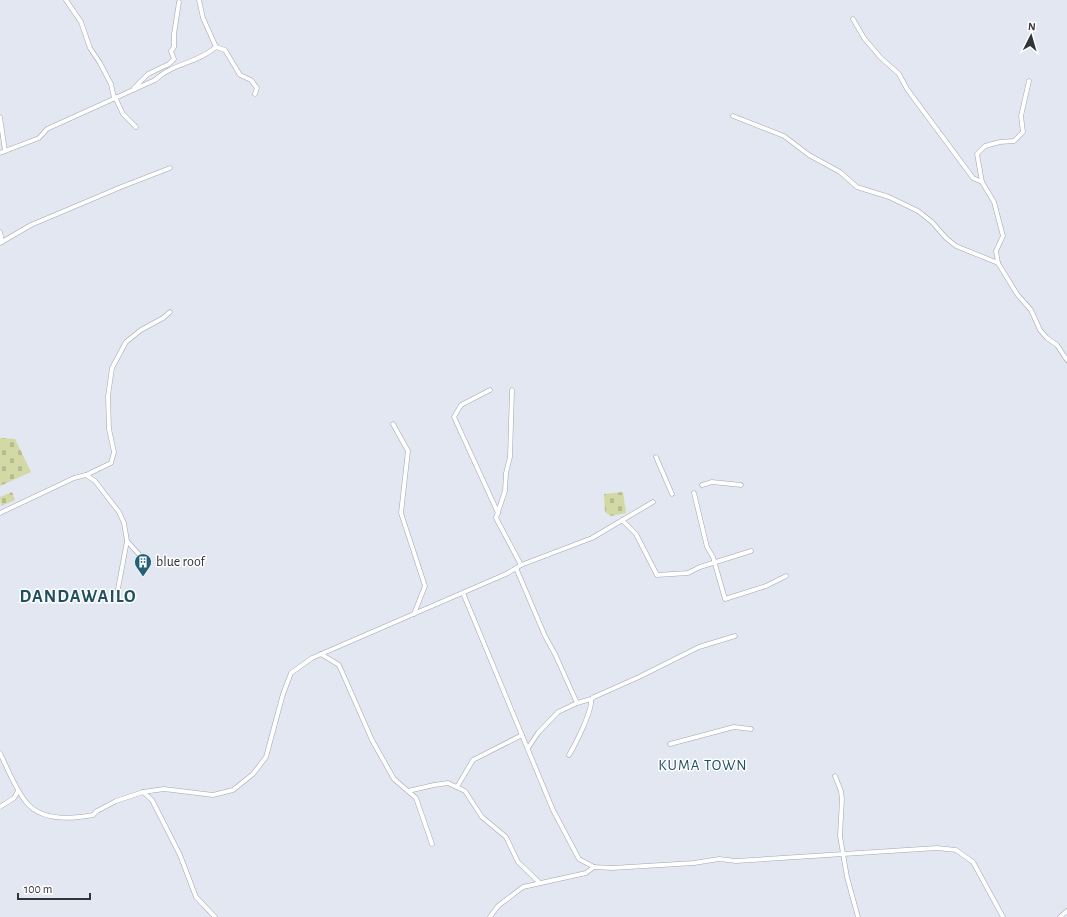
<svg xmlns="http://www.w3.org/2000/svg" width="1067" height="917" font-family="'Alegreya Sans',sans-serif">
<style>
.cemetery{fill:url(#cemetery-stones)}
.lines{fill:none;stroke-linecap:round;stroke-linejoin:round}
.minor-casing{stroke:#a1a5af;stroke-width:5}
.minor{stroke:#fff;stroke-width:4}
.labels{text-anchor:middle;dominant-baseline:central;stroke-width:3;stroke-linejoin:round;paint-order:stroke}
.poi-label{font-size:14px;fill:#333439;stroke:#fff;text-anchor:start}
.neighbourhood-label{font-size:15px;letter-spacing:1px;fill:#205062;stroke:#fff}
.district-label{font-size:18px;font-weight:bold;letter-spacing:1px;fill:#205062;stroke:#fff}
</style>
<defs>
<pattern id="cemetery-stones" width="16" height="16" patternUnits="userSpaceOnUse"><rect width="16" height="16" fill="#d2d9a5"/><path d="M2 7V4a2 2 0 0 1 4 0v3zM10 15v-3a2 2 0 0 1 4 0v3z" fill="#b5bb8f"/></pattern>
</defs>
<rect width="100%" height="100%" fill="#e3e7f2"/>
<g class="cemetery">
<polygon points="0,438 15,439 31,472 0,486"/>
<polygon points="12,492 15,500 1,506 0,497"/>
<polygon points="623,492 626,513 611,516 605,512 604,494"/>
</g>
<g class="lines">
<g class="minor-casing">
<g id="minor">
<polyline points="66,0 81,22 90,48 100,63 111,84 114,98"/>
<polyline points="199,0 203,18 216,47 225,50 240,75 251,80 257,88 255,94"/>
<polyline points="853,19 864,38 880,57 899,74 907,89 973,178 982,182 977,154 985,146 1000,142 1014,141 1023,132 1021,116 1029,81"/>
<polyline points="134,88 148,74 169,64 174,59 171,51 174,47 174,34 179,2"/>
<polyline points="115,97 123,114 136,127"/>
<polyline points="733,116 784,136 809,155 840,172 857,187 889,197 918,211 932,222 946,238 956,246 998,263"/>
<polyline points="0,117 5,151"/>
<path d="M0,153L39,138L47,129L155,80C171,64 198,63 216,47"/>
<polyline points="982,182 994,202 1003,236 996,251 998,263 1017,294 1031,310 1040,330 1047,338 1057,345 1067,360"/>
<polyline points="0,232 2,242"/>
<polyline points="0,243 31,225 121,187 170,168"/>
<polyline points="490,390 461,405 454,417 498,513"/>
<polyline points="512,390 510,457 506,473 505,491 496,518 521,565"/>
<polyline points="393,424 408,451 401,513 425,586 414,614"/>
<polyline points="656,457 672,494"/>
<polyline points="86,475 111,463 114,452 109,429 108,396 112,368 126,342 141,330 163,318 170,312"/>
<polyline points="702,485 712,482 741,485"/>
<polyline points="694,493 707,547 713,557 725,599 766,586 786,576"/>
<polyline points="0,513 74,478 86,475 95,481 119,512 124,523 127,541 117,594"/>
<polyline points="622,520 636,534 657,575 688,573 700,567 751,551"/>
<polyline points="127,541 146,562"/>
<polyline points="516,568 545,636 555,654 577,703"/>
<polyline points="463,593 553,810 579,859 594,867 612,868 694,863 719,859 736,861 937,848 956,850 973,862 1003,917"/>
<polyline points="321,654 339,665 372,740 394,779 416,798 432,844"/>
<polyline points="670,744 734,727 751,729"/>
<polyline points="528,748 538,733 558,712 577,703 591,699 594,697 639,677 699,647 735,636"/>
<path d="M0,753C8,770 15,788 26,802C41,821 72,819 93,815L97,811L116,801L143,792L164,789L213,795L233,790L253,774L266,757L283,694L291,673L312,658L506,574L521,565L592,538L653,502"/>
<path d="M569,755C575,745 593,710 591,699"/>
<polyline points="835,776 841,791 842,799 840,836 847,877 858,917"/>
<polyline points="457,787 473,760 522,735"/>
<polyline points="408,791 434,785 448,783 465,791 482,817 506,837 518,862 540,883"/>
<polyline points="143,792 152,800 180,855 196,897 215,917"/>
<polyline points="0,807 14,798 18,791"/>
<polyline points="490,917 498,906 523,887 586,873 594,867"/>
<polyline points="1060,917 1067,911"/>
</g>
</g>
<use href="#minor" class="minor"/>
</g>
<defs>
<g id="building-pin" transform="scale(0.9)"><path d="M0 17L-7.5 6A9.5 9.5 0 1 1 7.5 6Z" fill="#236077" stroke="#fff"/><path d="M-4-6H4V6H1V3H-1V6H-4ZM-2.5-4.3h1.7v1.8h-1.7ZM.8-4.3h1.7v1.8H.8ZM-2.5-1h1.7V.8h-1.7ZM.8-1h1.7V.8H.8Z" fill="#fff"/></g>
</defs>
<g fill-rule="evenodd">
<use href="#building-pin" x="143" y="562"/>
</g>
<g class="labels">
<g class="poi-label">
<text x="156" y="562">blue roof</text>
</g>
<g class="neighbourhood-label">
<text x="703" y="765">KUMA TOWN</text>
</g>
<g class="district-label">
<text x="78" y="597">DANDAWAILO</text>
</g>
</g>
<g transform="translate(1031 36) rotate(5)" stroke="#ffffff" stroke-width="3" paint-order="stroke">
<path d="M0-3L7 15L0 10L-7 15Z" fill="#333439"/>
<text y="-6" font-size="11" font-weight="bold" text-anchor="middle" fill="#333439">N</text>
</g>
<path d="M18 893v6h72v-6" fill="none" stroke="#333439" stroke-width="2"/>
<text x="24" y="893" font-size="12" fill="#333439" stroke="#ffffff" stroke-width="3" paint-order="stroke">100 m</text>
</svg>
